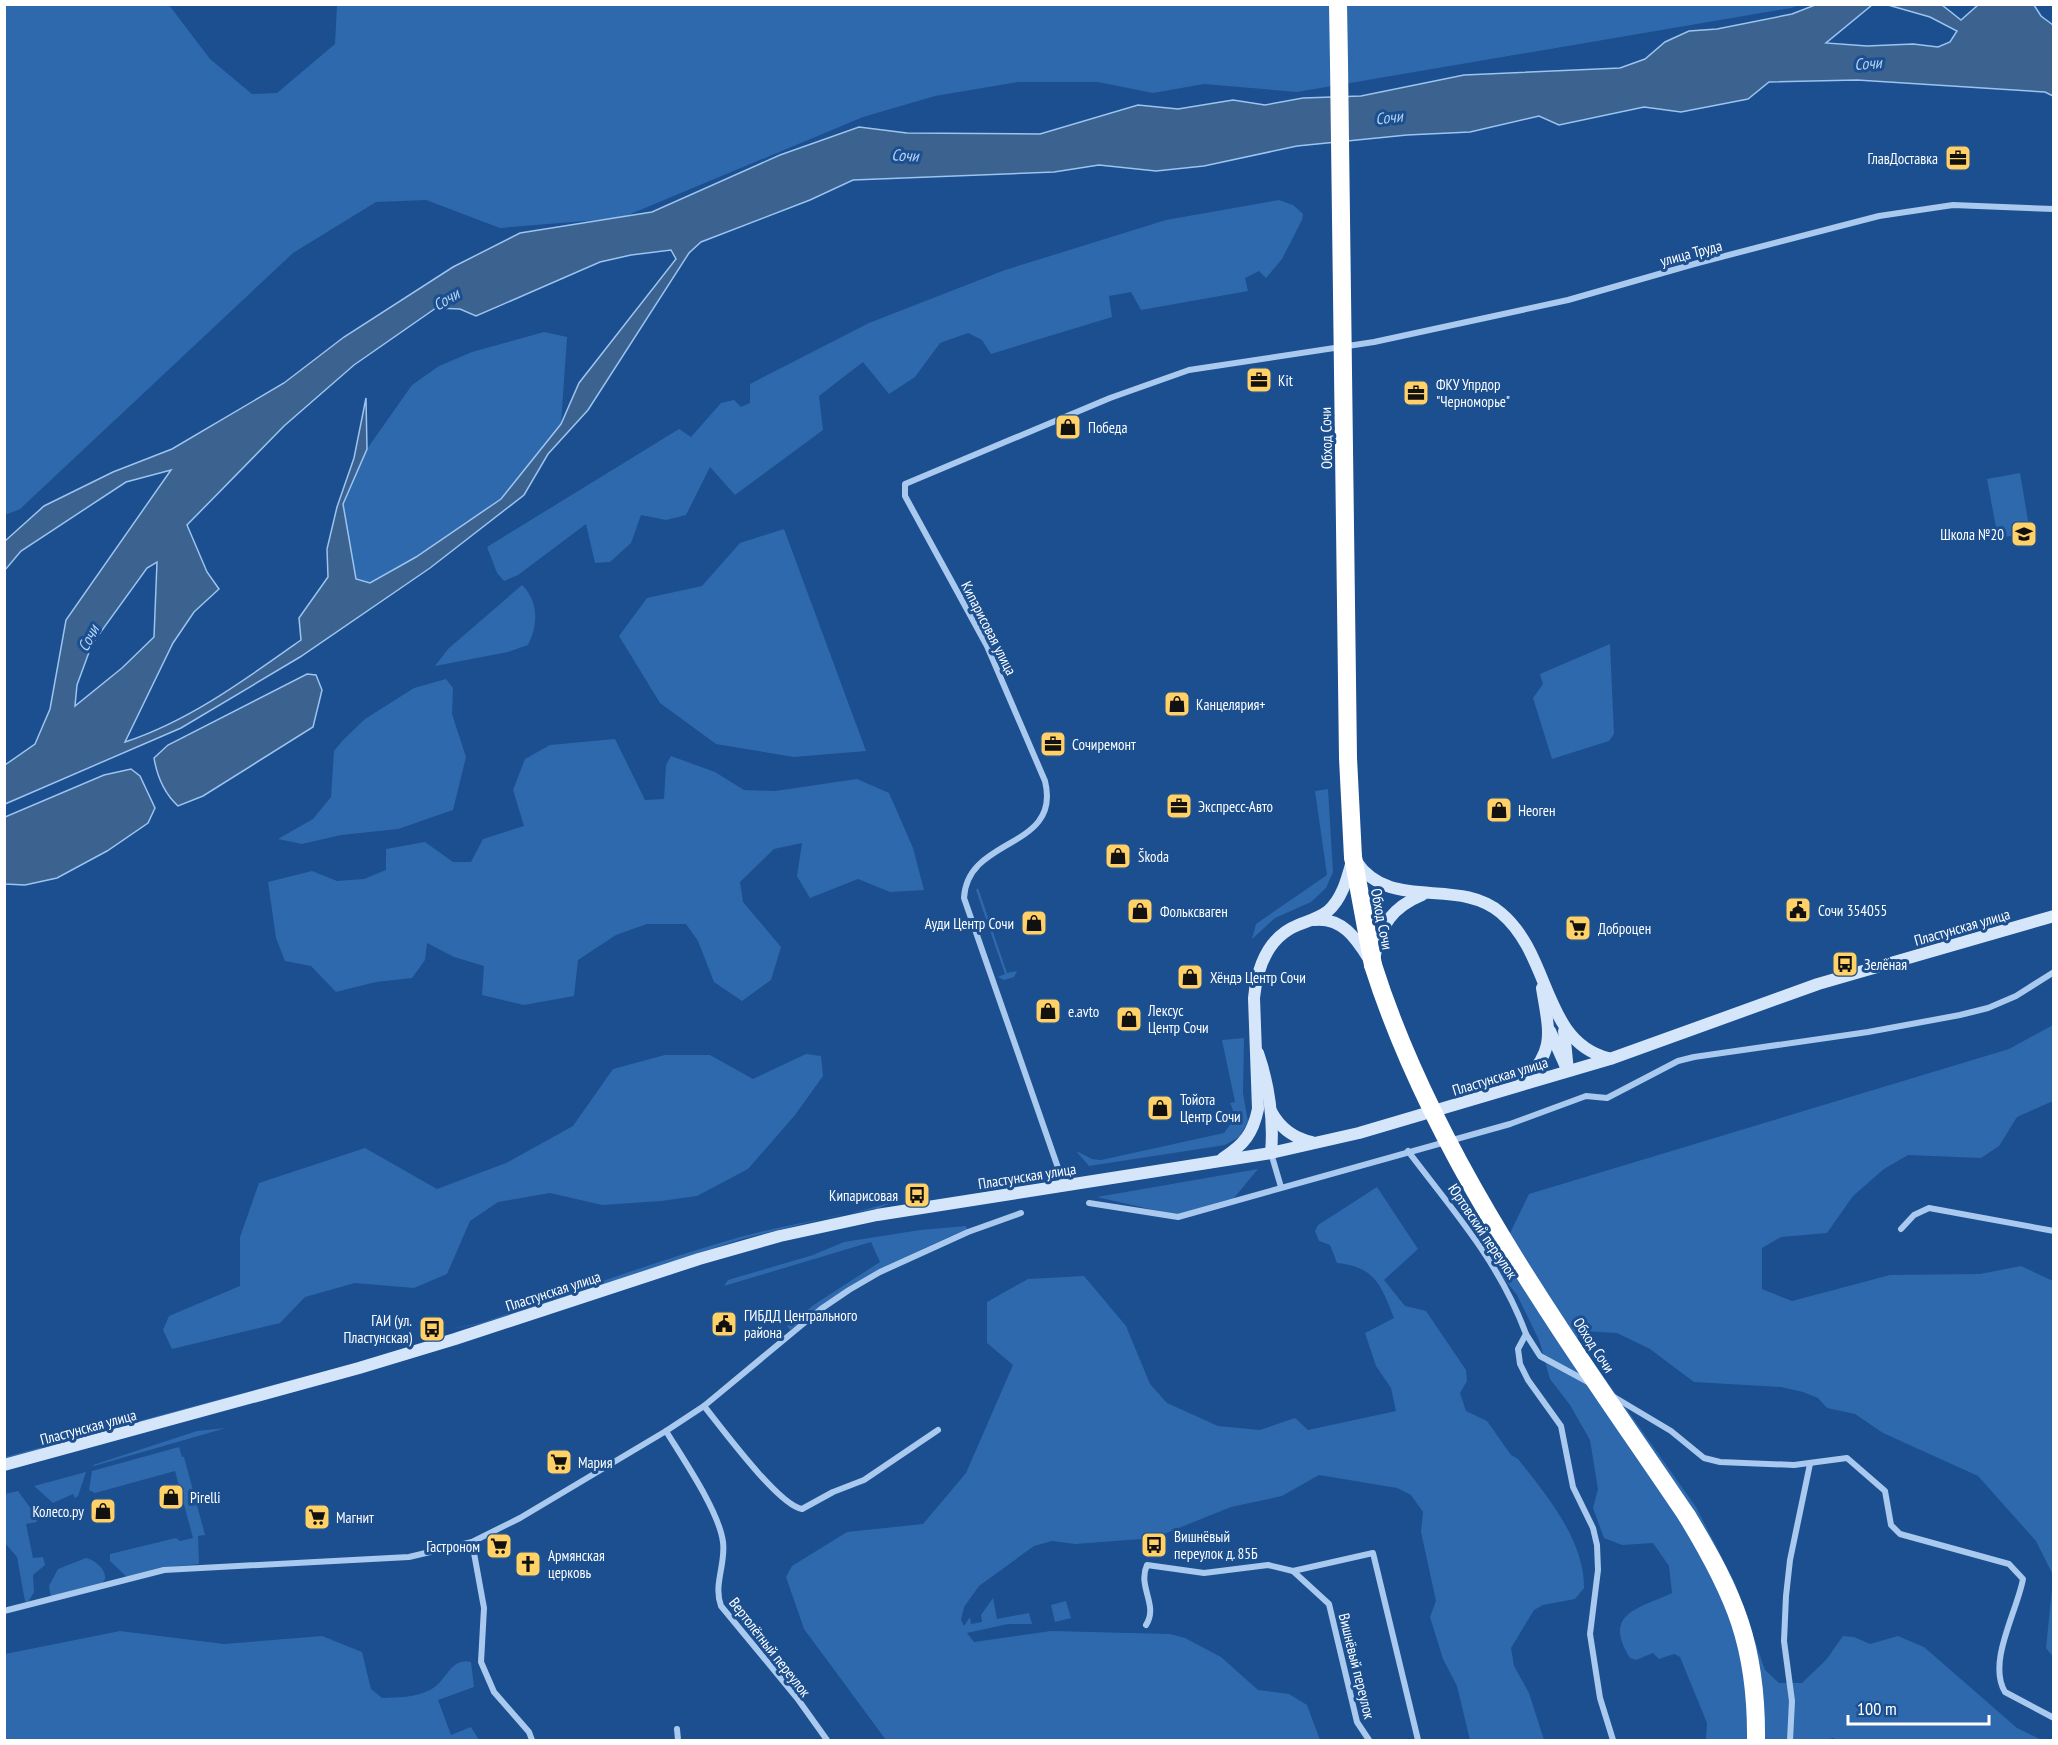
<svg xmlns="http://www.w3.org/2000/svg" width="2058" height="1745" font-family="'PT Sans Narrow',sans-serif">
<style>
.green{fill:#2e69ad}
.water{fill:#3c6290;stroke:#9cc4f0;stroke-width:1.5;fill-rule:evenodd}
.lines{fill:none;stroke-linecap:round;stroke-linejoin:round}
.street{stroke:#a9c9ee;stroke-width:6}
.secondary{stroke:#d6e6fa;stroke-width:12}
.highway{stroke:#fff;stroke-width:18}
.highway-bridge{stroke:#fff;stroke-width:18}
.labels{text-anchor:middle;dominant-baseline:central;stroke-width:6;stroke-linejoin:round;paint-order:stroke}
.poi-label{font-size:15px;fill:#fff;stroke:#1b4f8f;text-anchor:start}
.street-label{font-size:15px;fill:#fff;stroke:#1b4f8f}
.water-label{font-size:16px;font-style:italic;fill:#b5d3f5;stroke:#1b4f8f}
</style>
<rect width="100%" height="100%" fill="#1b4f8f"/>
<g class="green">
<polygon points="5,5 169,5 210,59 252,94 277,93 335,44 337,5 1800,5 1791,8 1297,92 1204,84 1153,93 1098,82 1018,82 935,96 863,117 621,218 500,228 426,200 376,202 293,253 20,509 5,515"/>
<polygon points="1279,200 1293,205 1303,214 1302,220 1282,259 1266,278 1259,271 1245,278 1248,291 1141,310 1131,292 1109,296 1112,317 991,354 982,340 968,333 940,343 915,377 889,394 863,362 819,396 823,430 735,495 710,467 686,515 666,520 641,515 631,543 610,562 595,563 586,524 518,575 504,581 497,573 487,547 679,429 691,437 721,403 734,400 741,407 750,403 750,384 869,323 1005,270 1166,220"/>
<polygon points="544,332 567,337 561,424 501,499 416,557 370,583 356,580 343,503 367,449 412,385 439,366 472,352"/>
<polygon points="2020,473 2030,533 1998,538 1987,479"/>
<polygon points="784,529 866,751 794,757 716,744 660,703 619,636 647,598 702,586 740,543"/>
<path d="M522,585C539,602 538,625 528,645L508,652L435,666L448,649Z"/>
<polygon points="1610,644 1614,734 1609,741 1552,759 1533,698 1543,684 1540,674"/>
<polygon points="446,679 453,688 452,714 466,757 453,810 398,829 341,835 302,844 278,839 313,819 331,797 334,751 343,740 365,719 414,688"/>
<polygon points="615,739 645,800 664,799 666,765 671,756 715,772 744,790 775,791 857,779 889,793 913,848 924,890 890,892 858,879 810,898 797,876 802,843 774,849 740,882 743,902 781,947 771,980 742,1001 714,982 698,941 686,924 647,924 616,935 578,960 574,996 524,1005 482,995 484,966 454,957 427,943 425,960 412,978 376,982 336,992 311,966 285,961 276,938 268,882 312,871 337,881 364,879 386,870 386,849 425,842 453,862 471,862 483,839 524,826 513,790 525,759 550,745"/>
<polygon points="1328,789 1333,872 1326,888 1311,902 1275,918 1252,939 1256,924 1327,875 1315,791"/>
<polygon points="978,888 1007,973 1017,971 1014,977 1004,980 998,977 1005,974 976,890"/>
<path d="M2053,1025V1101L2017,1117L1999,1146L1981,1158L1908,1155L1884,1169L1853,1196L1827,1233L1781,1237L1762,1248V1289L1792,1301L1890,1275L1980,1274L2021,1266L2053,1281V1575L2036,1541L1978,1476L1883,1433L1855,1414L1827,1408L1818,1398L1803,1392L1781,1387L1694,1382L1650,1349L1617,1333L1582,1331L1577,1339L1696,1507L1735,1583L1765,1670L1779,1683H1802L1826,1660L1843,1636L1854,1637L1870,1644L1898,1636L1924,1647L2017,1728L2042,1740H1838L1833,1738L1826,1740H1706L1707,1723L1680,1657L1674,1654L1659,1659L1653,1653L1636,1660L1630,1658C1602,1613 1638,1609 1672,1593L1669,1566L1653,1543L1622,1545L1604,1538L1593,1508L1598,1489L1590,1440L1570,1405L1550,1379L1539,1340L1517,1295L1494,1266L1529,1194L2009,1049Z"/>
<path d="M1244,1038L1243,1093L1248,1122L1239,1137L1225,1145L1089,1166L1076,1151L1092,1159L1101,1160L1224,1133C1232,1123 1237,1116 1230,1103L1235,1102L1222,1040Z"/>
<polygon points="806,1054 821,1056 823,1076 795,1115 748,1169 697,1196 661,1201 602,1205 550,1193 498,1202 470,1221 447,1274 414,1288 355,1283 305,1297 280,1323 172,1349 163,1330 169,1316 240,1286 240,1237 259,1183 365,1148 437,1189 506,1163 573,1126 613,1069 665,1055 710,1055 753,1079"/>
<polygon points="1258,1169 1234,1198 1176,1215 1097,1197"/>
<path d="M1377,1187L1418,1249L1384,1280L1405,1306L1426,1311L1466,1370L1467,1381L1460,1393L1466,1411L1487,1421L1511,1455L1518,1459C1546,1494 1585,1541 1584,1588L1575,1599L1543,1605L1534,1610L1511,1648L1514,1666L1529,1693L1544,1740H1470L1457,1686L1443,1659L1430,1617L1436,1601L1421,1532L1423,1512L1411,1495L1397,1488L1319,1475L1282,1496L1231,1507L1154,1538L1075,1544L1052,1541L1034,1546L979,1586L964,1607L961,1620L964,1626L970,1617L971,1624L982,1622L981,1615L993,1598L997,1619L1029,1613L1032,1624H1008L967,1633L974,1642L1051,1631L1170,1634L1185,1638L1221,1657L1258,1690L1289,1694L1307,1705L1320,1740H886L804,1629L786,1577L792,1566L847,1532L923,1524L966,1473L1013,1365L987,1343V1302L1028,1279L1084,1276L1126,1326L1150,1384L1167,1403L1218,1426L1260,1430L1295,1418L1308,1430L1396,1411L1391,1388L1376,1366L1365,1333L1394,1318C1381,1285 1375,1267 1337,1263L1330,1245L1319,1241L1315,1231L1318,1225Z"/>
<path d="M904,1198L879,1208L830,1217L742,1239L481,1324L450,1329L481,1323C567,1294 653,1262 740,1237C794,1222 851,1217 904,1198Z"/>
<path d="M966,1226L967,1229C903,1257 844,1285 790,1330L787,1326L815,1304L880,1262L871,1242L724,1286L728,1280L813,1255L844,1242L920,1230Z"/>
<polygon points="332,1369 5,1459 5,1457"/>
<polygon points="226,1428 94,1466 93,1465 197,1431"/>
<polygon points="179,1447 182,1457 184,1457 205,1535 198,1536 199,1564 160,1568 127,1577 110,1561 110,1554 176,1538 180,1541 193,1538 175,1471 95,1493 89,1490 92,1471"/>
<polygon points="86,1472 78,1496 75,1498 73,1494 53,1503 34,1486"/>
<polygon points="18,1491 34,1513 37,1522 26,1524 33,1558 43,1557 45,1565 33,1575 34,1592 28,1602 25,1601 17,1557 5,1543 5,1494"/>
<path d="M86,1558C95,1560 106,1569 105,1579L101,1585L51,1597L49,1586L58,1569Z"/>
<polygon points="2053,1579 2053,1657 2046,1648"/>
<polygon points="1066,1601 1071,1618 1055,1622 1051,1605"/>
<path d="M120,1631L224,1644L322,1636L362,1652L371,1689L382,1698C398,1697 414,1698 430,1690C446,1683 450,1657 471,1662L474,1687L438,1700L451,1735L471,1727L479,1740H5V1654Z"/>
</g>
<g class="water">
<path d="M1815,5H1872L1826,43L1867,46L1913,44L1938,47L1950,42L1957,31L1930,17L1888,5H1942L1961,20L1978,5H2034L2041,16L2053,25V96L2045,92L1857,80L1769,82L1748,99L1681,112L1644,107L1559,125L1539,116L1470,132L1407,135L1297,146L1204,166L1156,171L1099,165L1054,172L853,180L810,200L701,242L689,253L588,410L548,454L524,495L430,568L300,657L181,728L5,804V765L35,744L50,709L66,620L171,470L126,482L21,551L5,570V541L44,506L113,472L172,449L284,383L344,337L453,267L520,233L652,212L780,155L859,127L907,133L1040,134L1138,105L1178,109L1233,100L1265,105L1303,98L1361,96L1464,75L1620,68L1645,59L1665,42L1689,31L1717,29L1792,14ZM671,250L676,259L579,383L561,424L501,499L416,557L370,583L356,579L343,504L367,449L366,398L354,458L337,507L327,549L328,577L299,618L301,640C246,679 189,721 125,742L173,643L194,612L219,589L207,572L187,525L284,426L354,365L436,308L460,309L476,316L600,262L631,255ZM157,562L154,637L122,668L75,706L77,685L92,644L147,568Z"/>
<path d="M307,674L316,675L322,690L313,727L203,796L178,806C164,793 157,776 154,758L168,745Z"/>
<polygon points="131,769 140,776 155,808 148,823 107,851 57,878 25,885 5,884 5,817 104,775"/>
</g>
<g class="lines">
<g class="street">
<path d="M1408,1151C1453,1211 1499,1261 1526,1334L1518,1349L1520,1364L1528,1380L1561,1426L1573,1487L1593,1528L1597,1545L1598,1570L1590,1634L1600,1698L1613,1740"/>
<polyline points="1271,1153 1281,1187"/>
<path d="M1064,1185L964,898C967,836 1062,850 1045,781L987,646L905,496V484L1110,398L1189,370L1374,342L1568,300L1694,264L1879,216L1953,205L2054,209"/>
<polyline points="1089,1203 1178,1217 1510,1124 1586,1096 1607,1098 1678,1061 1694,1057 1868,1032 1960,1015 1988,1008 2016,996 2054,972"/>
<polyline points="1901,1229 1914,1215 1929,1208 2054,1231"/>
<polyline points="1526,1334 1540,1356 1590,1383"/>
<path d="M1614,1397L1671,1431L1704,1458L1720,1462L1794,1465L1847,1458L1885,1491L1891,1525L1900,1534L2009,1564L2023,1579C2017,1612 1987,1662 2005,1692L2054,1718"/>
<path d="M704,1406C721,1427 778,1505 802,1509L833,1492L864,1480L938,1430"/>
<path d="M666,1431C683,1459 719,1511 723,1542C726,1564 713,1585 721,1606L797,1698L827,1740"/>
<polyline points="472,1542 484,1608 481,1662 494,1692 529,1732 532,1740"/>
<polyline points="1293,1571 1373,1553 1418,1740"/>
<polyline points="4,1611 164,1570 409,1557 472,1542 520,1518 666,1431 704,1406 821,1309 849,1290 880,1272 968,1232 1021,1213"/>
<path d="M1146,1625C1159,1605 1137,1587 1147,1565L1204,1573L1268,1565L1293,1571L1329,1604L1357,1722L1369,1740"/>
<polyline points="677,1729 678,1740"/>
<polyline points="1790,1740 1792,1701 1784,1641 1786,1596 1790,1560 1810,1464"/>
</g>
<g class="secondary">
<path d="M1356,861C1390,913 1458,876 1501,913C1552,956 1542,1041 1608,1058"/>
<path d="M1314,920C1342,917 1356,938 1369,959"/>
<path d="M1375,955C1380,925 1393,907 1422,895"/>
<polyline points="1550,1031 1566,1067"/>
<polyline points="1564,1031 1568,1071"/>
<path d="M1258,1053C1269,1084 1274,1121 1271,1153"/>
<path d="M1521,1084C1557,1051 1549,1032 1542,988"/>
<path d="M1271,1111C1280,1128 1293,1138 1312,1142"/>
<path d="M1223,1158C1244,1145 1253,1133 1258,1109L1254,998C1257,968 1268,937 1298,925C1308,921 1319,918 1328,911C1342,899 1347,879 1352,861"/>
<polyline points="4,1465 359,1368 455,1339 699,1259 780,1236 877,1215 1271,1153 1359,1133 1610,1059 1818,984 2054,916"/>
</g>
<g class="highway">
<polyline points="1338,4 1339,63"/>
<polyline points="1353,857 1373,965"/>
<path d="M1687,1516C1735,1595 1757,1646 1756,1740"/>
</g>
<g class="highway-bridge">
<polyline points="1339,63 1348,758 1353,857"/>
<path d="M1373,965C1436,1164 1571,1344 1687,1516"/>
</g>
</g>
<defs>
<g id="office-square" transform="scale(1.35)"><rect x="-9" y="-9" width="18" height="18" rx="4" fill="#ffd166" stroke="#1b4f8f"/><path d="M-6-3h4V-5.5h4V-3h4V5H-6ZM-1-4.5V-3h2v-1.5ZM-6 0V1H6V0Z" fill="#111"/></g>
<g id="shop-square" transform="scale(1.35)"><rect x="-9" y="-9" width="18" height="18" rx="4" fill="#ffd166" stroke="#1b4f8f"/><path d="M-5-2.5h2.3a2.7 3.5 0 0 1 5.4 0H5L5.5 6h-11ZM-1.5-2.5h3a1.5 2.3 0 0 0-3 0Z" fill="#111"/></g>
<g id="school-square" transform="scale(1.35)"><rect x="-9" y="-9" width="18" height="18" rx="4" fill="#ffd166" stroke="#1b4f8f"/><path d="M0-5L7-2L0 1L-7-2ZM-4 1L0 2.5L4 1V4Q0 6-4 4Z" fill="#111"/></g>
<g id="civic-square" transform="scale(1.35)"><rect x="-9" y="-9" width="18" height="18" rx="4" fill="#ffd166" stroke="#1b4f8f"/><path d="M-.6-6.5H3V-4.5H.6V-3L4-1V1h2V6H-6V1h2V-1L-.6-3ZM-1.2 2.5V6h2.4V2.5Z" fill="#111"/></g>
<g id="supermarket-square" transform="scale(1.35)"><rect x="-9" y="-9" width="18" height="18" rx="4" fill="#ffd166" stroke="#1b4f8f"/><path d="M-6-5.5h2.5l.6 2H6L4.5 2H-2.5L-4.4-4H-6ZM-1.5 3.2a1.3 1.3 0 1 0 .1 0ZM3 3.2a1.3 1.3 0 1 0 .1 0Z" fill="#111"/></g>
<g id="bus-square" transform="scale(1.35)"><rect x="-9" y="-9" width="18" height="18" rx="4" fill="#ffd166" stroke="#1b4f8f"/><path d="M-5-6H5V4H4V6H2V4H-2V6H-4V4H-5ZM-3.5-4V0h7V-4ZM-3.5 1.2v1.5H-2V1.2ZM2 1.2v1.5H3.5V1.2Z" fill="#111"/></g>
<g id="church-square" transform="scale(1.35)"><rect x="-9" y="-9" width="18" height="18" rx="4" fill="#ffd166" stroke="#1b4f8f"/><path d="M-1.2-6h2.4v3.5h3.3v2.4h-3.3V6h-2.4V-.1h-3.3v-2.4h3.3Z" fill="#111"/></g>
</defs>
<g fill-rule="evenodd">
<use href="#office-square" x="1958" y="158"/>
<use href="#office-square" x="1259" y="380"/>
<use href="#office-square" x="1416" y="393"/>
<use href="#shop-square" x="1068" y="427"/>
<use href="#school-square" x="2024" y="534"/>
<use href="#shop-square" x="1177" y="704"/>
<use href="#office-square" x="1053" y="744"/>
<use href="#office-square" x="1179" y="806"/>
<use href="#shop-square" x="1499" y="810"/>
<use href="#shop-square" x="1118" y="856"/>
<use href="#civic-square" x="1798" y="910"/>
<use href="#shop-square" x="1140" y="911"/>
<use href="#shop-square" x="1034" y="923"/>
<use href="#supermarket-square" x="1578" y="928"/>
<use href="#bus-square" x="1845" y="964"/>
<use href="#shop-square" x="1190" y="977"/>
<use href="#shop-square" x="1048" y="1011"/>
<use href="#shop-square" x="1129" y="1019"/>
<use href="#shop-square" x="1160" y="1108"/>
<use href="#bus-square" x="917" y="1195"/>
<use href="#civic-square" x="724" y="1324"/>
<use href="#bus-square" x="432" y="1329"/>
<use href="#supermarket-square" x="559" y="1462"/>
<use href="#shop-square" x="171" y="1497"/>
<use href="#shop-square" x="103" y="1511"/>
<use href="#supermarket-square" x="317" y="1517"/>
<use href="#bus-square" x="1154" y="1545"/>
<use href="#supermarket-square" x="499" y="1546"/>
<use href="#church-square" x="528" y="1564"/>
</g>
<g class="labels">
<g class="poi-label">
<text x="1938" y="158" text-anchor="end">ГлавДоставка</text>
<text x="1278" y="380">Kit</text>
<text x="1436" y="384">ФКУ Упрдор<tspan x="1436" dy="17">"Черноморье"</tspan></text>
<text x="1088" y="427">Победа</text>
<text x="2004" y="534" text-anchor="end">Школа №20</text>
<text x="1196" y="704">Канцелярия+</text>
<text x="1072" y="744">Сочиремонт</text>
<text x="1198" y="806">Экспресс-Авто</text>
<text x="1518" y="810">Неоген</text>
<text x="1138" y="856">Škoda</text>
<text x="1818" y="910">Сочи 354055</text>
<text x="1160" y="911">Фольксваген</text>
<text x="1014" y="923" text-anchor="end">Ауди Центр Сочи</text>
<text x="1598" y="928">Доброцен</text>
<text x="1864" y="964">Зелёная</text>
<text x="1210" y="977">Хёндэ Центр Сочи</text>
<text x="1148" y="1010">Лексус<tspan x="1148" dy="17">Центр Сочи</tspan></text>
<text x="1068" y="1011">e.avto</text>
<text x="1180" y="1099">Тойота<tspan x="1180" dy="17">Центр Сочи</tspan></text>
<text x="898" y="1195" text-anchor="end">Кипарисовая</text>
<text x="744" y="1315">ГИБДД Центрального<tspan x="744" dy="17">района</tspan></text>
<text x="412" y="1320" text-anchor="end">ГАИ (ул.<tspan x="412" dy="17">Пластунская)</tspan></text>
<text x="578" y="1462">Мария</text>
<text x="190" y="1497">Pirelli</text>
<text x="84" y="1511" text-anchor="end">Колесо.ру</text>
<text x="336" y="1517">Магнит</text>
<text x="1174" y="1536">Вишнёвый<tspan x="1174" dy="17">переулок д. 85Б</tspan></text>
<text x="480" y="1546" text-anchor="end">Гастроном</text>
<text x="548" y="1555">Армянская<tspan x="548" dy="17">церковь</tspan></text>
</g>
<g class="street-label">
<text transform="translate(1691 253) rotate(-15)">улица Труда</text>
<text transform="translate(1326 438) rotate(-91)">Обход Сочи</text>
<text transform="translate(989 628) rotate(63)">Кипарисовая улица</text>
<text transform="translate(1382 919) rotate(79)">Обход Сочи</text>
<text transform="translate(1962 927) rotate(-16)">Пластунская улица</text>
<text transform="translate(1500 1076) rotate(-17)">Пластунская улица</text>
<text transform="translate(1027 1176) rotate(-9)">Пластунская улица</text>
<text transform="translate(1483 1231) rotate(56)">Юртовский переулок</text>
<text transform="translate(553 1291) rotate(-18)">Пластунская улица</text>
<text transform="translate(1594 1345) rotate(57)">Обход Сочи</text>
<text transform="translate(88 1427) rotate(-15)">Пластунская улица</text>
<text transform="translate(770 1647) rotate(52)">Вертолётный переулок</text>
<text transform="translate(1357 1666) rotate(76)">Вишнёвый переулок</text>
</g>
<g class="water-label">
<text transform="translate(1868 63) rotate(-4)">Сочи</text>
<text transform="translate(1389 117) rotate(-6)">Сочи</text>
<text transform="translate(905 155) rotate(3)">Сочи</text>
<text transform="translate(446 299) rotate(-31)">Сочи</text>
<text transform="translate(88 638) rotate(-62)">Сочи</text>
</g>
</g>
<rect width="2058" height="1745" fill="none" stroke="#ffffff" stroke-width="12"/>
<path d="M1848 1715v9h141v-9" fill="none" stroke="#ffffff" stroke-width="3"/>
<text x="1857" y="1715" font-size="18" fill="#ffffff" stroke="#1b4f8f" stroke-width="4.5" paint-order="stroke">100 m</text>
</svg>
